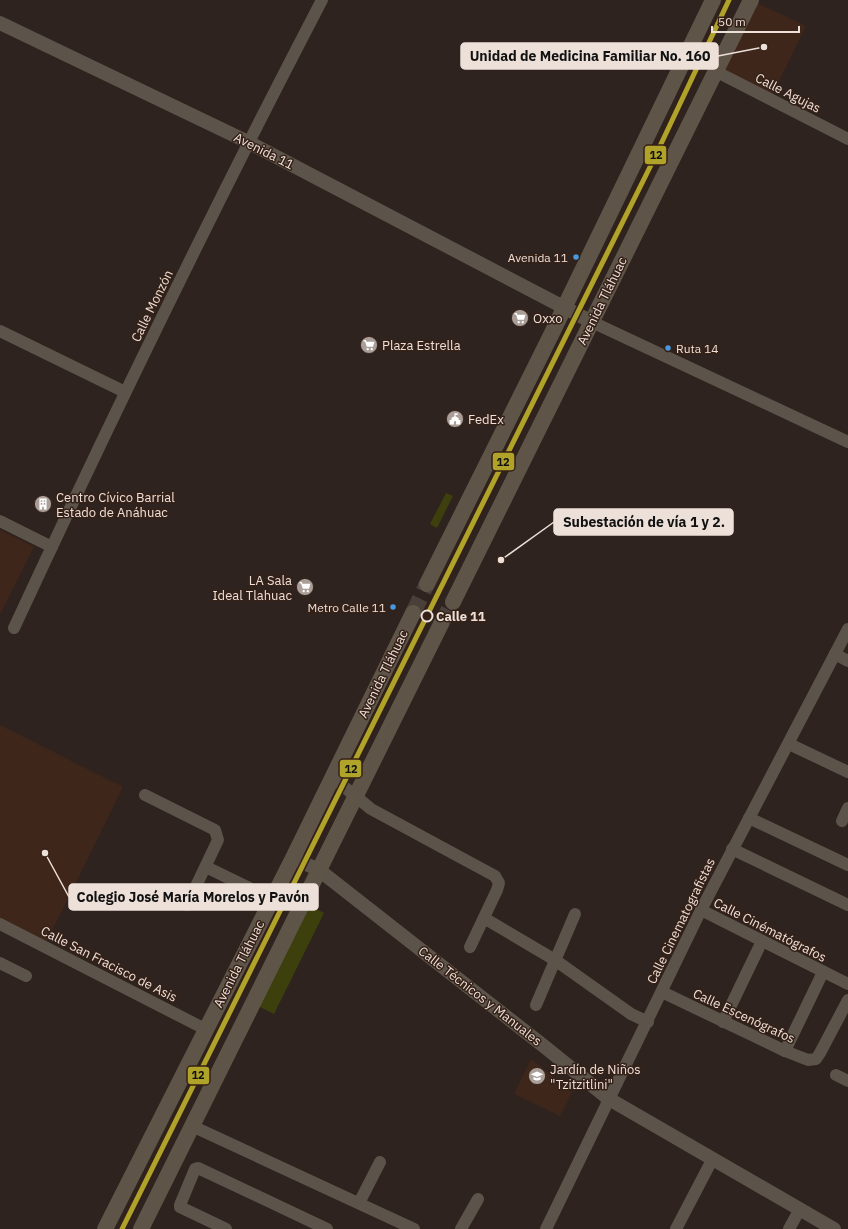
<svg xmlns="http://www.w3.org/2000/svg" width="848" height="1229" font-family="'IBM Plex Sans',sans-serif">
<style>
.built{fill:#3e261b}
.green{fill:#3d400c}
.lines{fill:none;stroke-linecap:round;stroke-linejoin:round}
.secondary-tunnel{stroke:#4b3f3a;stroke-width:16;stroke-dasharray:16 8;stroke-linecap:butt}
.minor{stroke:#5c544a;stroke-width:12}
.tertiary{stroke:#5c544a;stroke-width:14}
.secondary{stroke:#5e5548;stroke-width:16}
.metro-1-casing{stroke:#352117;stroke-width:8}
.metro-1{stroke:#b0a32a;stroke-width:5}
.bus-dot{fill:#4699e1;stroke:#352117;stroke-width:1.5}
.stop-dot{fill:#352117;stroke:#ede0d9;stroke-width:2}
.labels{text-anchor:middle;dominant-baseline:central;stroke-width:3;stroke-linejoin:round;paint-order:stroke}
.bus-label{font-size:12px;fill:#ede0d9;stroke:#352117;text-anchor:end}
.street-label{font-size:13px;fill:#ede0d9;stroke:#352117}
.poi-label{font-size:13px;fill:#ede0d9;stroke:#352117;text-anchor:start}
.stop-label{font-size:13px;font-weight:bold;fill:#ede0d9;stroke:#352117;text-anchor:start}
.leader{fill:none;stroke:#ede0d9;stroke-width:1.5}
.callout-dot{fill:#ede0d9;stroke:#352117;stroke-width:1.5}
.callout{fill:#ede0d9;stroke:#ede0d9;stroke-width:1.5}
.callout-label{font-size:14px;text-anchor:middle;font-weight:bold;fill:#111}
.line-badge{stroke:#352117;stroke-width:1.5}
.pale-badge-label{font-size:11px;text-anchor:middle;font-weight:bold;fill:#111}
</style>
<rect width="100%" height="100%" fill="#2e231e"/>
<g class="built">
<polygon points="755,2 806,26 773,94 723,69"/>
<polygon points="0,530 34,547 0,615"/>
<polygon points="0,725 123,787 46,943 0,920"/>
<polygon points="531,1059 572,1092 560,1116 514,1094"/>
</g>
<g class="green">
<polygon points="446,493 453,496 437,528 430,524"/>
<polygon points="308,905 324,913 274,1014 258,1006"/>
</g>
<g class="lines">
<g class="secondary-tunnel">
<polyline points="413,613 427,584"/>
<polyline points="441,624 453,602"/>
</g>
<g class="minor">
<polyline points="715,71 848,139"/>
<polyline points="592,322 848,442"/>
<polyline points="0,331 125,392"/>
<polyline points="0,521 52,547"/>
<path d="M14,628C112,417 214,207 322,0"/>
<polyline points="835,654 848,661"/>
<polyline points="789,744 848,772"/>
<polyline points="332,777 371,809 495,876 499,883 497,890 470,947"/>
<polyline points="145,795 215,830 218,840 187,905"/>
<polyline points="749,818 848,865"/>
<polyline points="842,821 848,808"/>
<polyline points="732,849 848,905"/>
<polyline points="206,867 272,899"/>
<polyline points="701,910 848,984"/>
<polyline points="484,918 555,960 631,1014 648,1022"/>
<polyline points="0,924 205,1029"/>
<polyline points="0,963 26,976"/>
<polyline points="662,992 785,1051 808,1060 816,1059 820,1053 848,1000"/>
<polyline points="536,1005 575,914"/>
<polyline points="723,1022 762,941"/>
<polyline points="785,1051 823,972"/>
<polyline points="836,1075 848,1081"/>
<polyline points="192,1126 414,1229"/>
<polyline points="359,1203 380,1162"/>
<polyline points="226,1229 180,1207 180,1205 195,1169 198,1168 327,1229"/>
<polyline points="461,1229 478,1199"/>
<polyline points="546,1229 701,910 848,629"/>
<polyline points="676,1229 712,1160"/>
<polyline points="789,1229 800,1209"/>
</g>
<g class="tertiary">
<polyline points="0,23 248,142 592,322"/>
<polyline points="293,858 319,870 545,1047 609,1099 834,1229"/>
</g>
<g class="secondary">
<polyline points="427,584 552,333 713,0"/>
<polyline points="453,602 751,0"/>
<polyline points="105,1229 293,858 413,613"/>
<polyline points="141,1229 441,624"/>
</g>
<g class="metro-1-casing">
<polyline id="metro-1" points="122,1229 652,163 729,0"/>
</g>
<use href="#metro-1" class="metro-1"/>
</g>
<defs>
<g id="supermarket-disc" transform="scale(0.9)"><circle r="9.5" fill="#aa9e98" stroke="#352117"/><path d="M-6-5.5h2.5l.6 2H6L4.5 2H-2.5L-4.4-4H-6ZM-1.5 3.2a1.3 1.3 0 1 0 .1 0ZM3 3.2a1.3 1.3 0 1 0 .1 0Z" fill="#fff"/></g>
<g id="civic-disc" transform="scale(0.9)"><circle r="9.5" fill="#aa9e98" stroke="#352117"/><path d="M-.6-6.5H3V-4.5H.6V-3L4-1V1h2V6H-6V1h2V-1L-.6-3ZM-1.2 2.5V6h2.4V2.5Z" fill="#fff"/></g>
<g id="building-disc" transform="scale(0.9)"><circle r="9.5" fill="#aa9e98" stroke="#352117"/><path d="M-4-6H4V6H1V3H-1V6H-4ZM-2.5-4.3h1.7v1.8h-1.7ZM.8-4.3h1.7v1.8H.8ZM-2.5-1h1.7V.8h-1.7ZM.8-1h1.7V.8H.8Z" fill="#fff"/></g>
<g id="school-disc" transform="scale(0.9)"><circle r="9.5" fill="#aa9e98" stroke="#352117"/><path d="M0-5L7-2L0 1L-7-2ZM-4 1L0 2.5L4 1V4Q0 6-4 4Z" fill="#fff"/></g>
</defs>
<g fill-rule="evenodd">
<use href="#supermarket-disc" x="520" y="318"/>
<use href="#supermarket-disc" x="369" y="345"/>
<use href="#civic-disc" x="455" y="419"/>
<use href="#building-disc" x="43" y="504"/>
<use href="#supermarket-disc" x="305" y="587"/>
<use href="#school-disc" x="537" y="1076"/>
</g>
<g class="bus-dot">
<circle cx="576" cy="257" r="3.5"/>
<circle cx="668" cy="348" r="3.5"/>
<circle cx="393" cy="607" r="3.5"/>
</g>
<circle class="stop-dot" cx="427" cy="616" r="5.5"/>
<g class="labels">
<g class="bus-label">
<text x="568" y="257">Avenida 11</text>
<text x="676" y="348" text-anchor="start">Ruta 14</text>
<text x="386" y="607">Metro Calle 11</text>
</g>
<g class="street-label">
<text transform="translate(788 93) rotate(27)">Calle Agujas</text>
<text transform="translate(264 151) rotate(27)">Avenida 11</text>
<text transform="translate(602 301) rotate(-64)">Avenida Tláhuac</text>
<text transform="translate(152 306) rotate(-64)">Calle Monzón</text>
<text transform="translate(383 674) rotate(-64)">Avenida Tláhuac</text>
<text transform="translate(681 921) rotate(-64)">Calle Cinematografistas</text>
<text transform="translate(770 930) rotate(27)">Calle Cinématógrafos</text>
<text transform="translate(109 964) rotate(27)">Calle San Fracisco de Asis</text>
<text transform="translate(239 964) rotate(-63)">Avenida Tláhuac</text>
<text transform="translate(480 996) rotate(38)">Calle Técnicos y Manuales</text>
<text transform="translate(744 1016) rotate(25)">Calle Escenógrafos</text>
</g>
<g class="poi-label">
<text x="533" y="318">Oxxo</text>
<text x="382" y="345">Plaza Estrella</text>
<text x="468" y="419">FedEx</text>
<text x="56" y="497">Centro Cívico Barrial<tspan x="56" dy="15">Estado de Anáhuac</tspan></text>
<text x="292" y="580" text-anchor="end">LA Sala<tspan x="292" dy="15">Ideal Tlahuac</tspan></text>
<text x="550" y="1069">Jardín de Niños<tspan x="550" dy="15">"Tzitzitlini"</tspan></text>
</g>
<g class="stop-label">
<text x="436" y="616">Calle 11</text>
</g>
</g>
<path class="leader" d="M764 47L718 56M501 560L554 522M45 853L69 897"/>
<g class="callout-dot">
<circle cx="764" cy="47" r="4"/>
<circle cx="501" cy="560" r="4"/>
<circle cx="45" cy="853" r="4"/>
</g>
<g class="callout">
<rect x="461" y="43" width="257" height="26" rx="4"/>
<rect x="554" y="509" width="179" height="26" rx="4"/>
<rect x="69" y="884" width="249" height="26" rx="4"/>
</g>
<g class="callout-label">
<text x="590" y="61">Unidad de Medicina Familiar No. 160</text>
<text x="644" y="527">Subestación de vía 1 y 2.</text>
<text x="193" y="902">Colegio José María Morelos y Pavón</text>
</g>
<g class="line-badge">
<rect x="644" y="145" width="23" height="20" rx="4" fill="#b0a32a"/>
<rect x="492" y="452" width="23" height="19" rx="4" fill="#b0a32a"/>
<rect x="339" y="759" width="23" height="19" rx="4" fill="#b0a32a"/>
<rect x="187" y="1066" width="23" height="19" rx="4" fill="#b0a32a"/>
</g>
<g class="pale-badge-label">
<text x="656" y="159">12</text>
<text x="503" y="466">12</text>
<text x="351" y="773">12</text>
<text x="198" y="1079">12</text>
</g>
<path d="M712 26v6h87v-6" fill="none" stroke="#ede0d9" stroke-width="2"/>
<text x="718" y="26" font-size="12" fill="#ede0d9" stroke="#352117" stroke-width="3" paint-order="stroke">50 m</text>
</svg>
